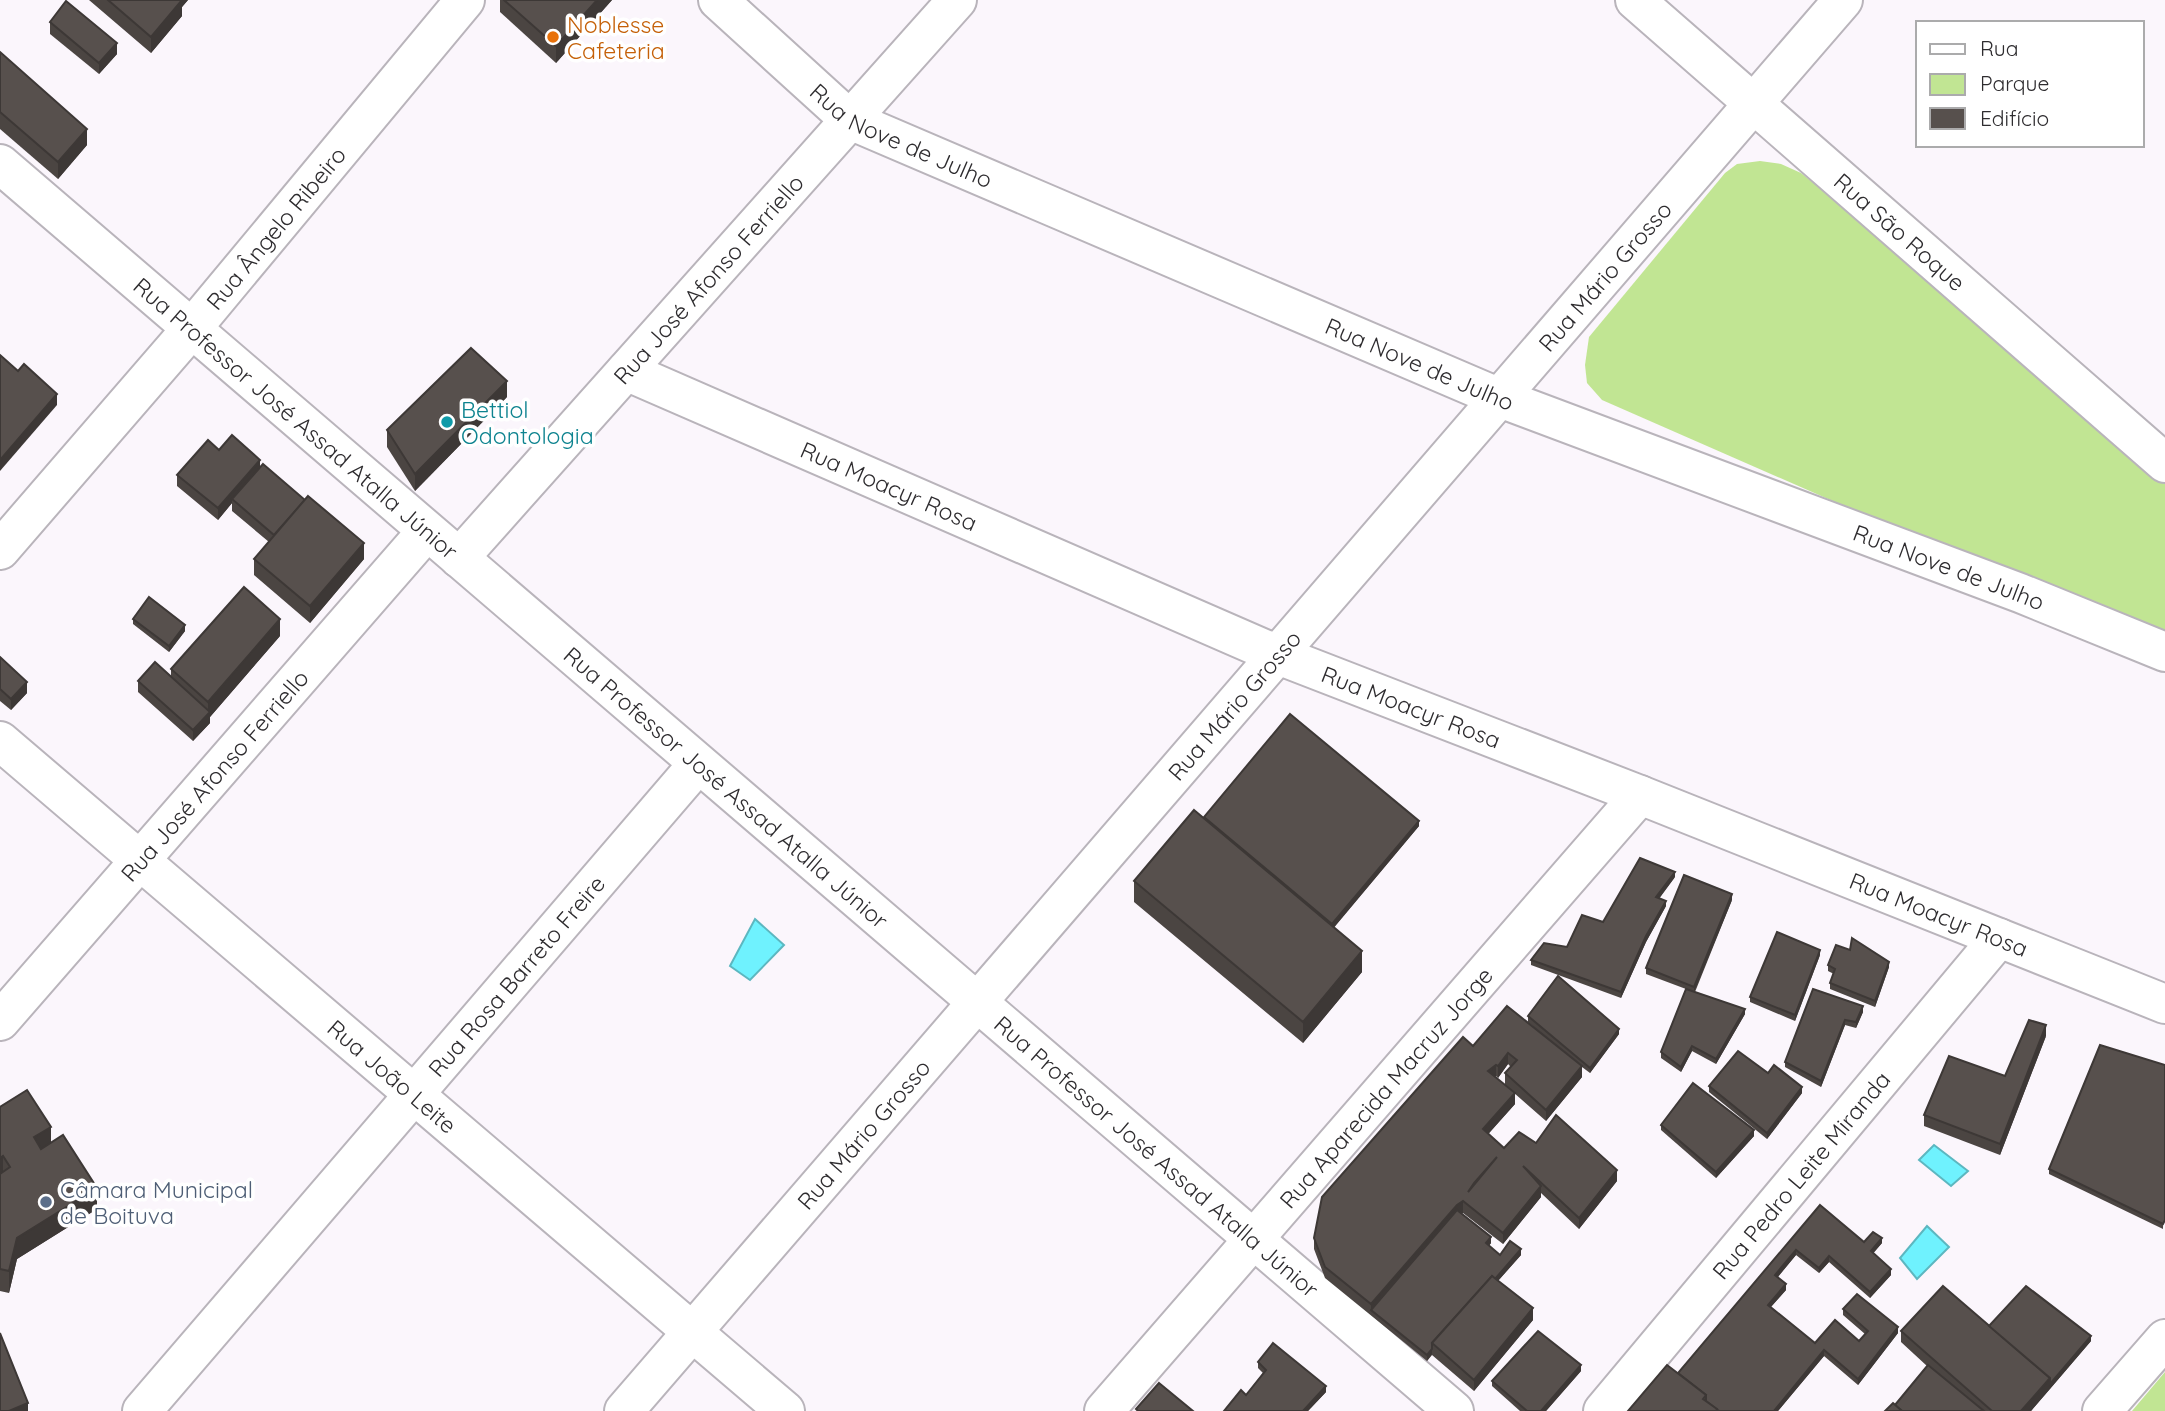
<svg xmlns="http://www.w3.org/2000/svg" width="2165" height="1411" font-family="Quicksand,sans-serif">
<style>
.green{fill:#c1e593}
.water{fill:#6ff2fe;stroke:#5cb7c0;stroke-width:2}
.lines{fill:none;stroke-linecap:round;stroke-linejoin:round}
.minor-casing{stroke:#b9b4bb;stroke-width:42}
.minor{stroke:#fff;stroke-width:38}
.wall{fill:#4b4542}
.shaded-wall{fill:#3d3836}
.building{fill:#57504d;stroke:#3d3836;stroke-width:2;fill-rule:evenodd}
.food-dot{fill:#e8710a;stroke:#fff;stroke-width:2.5}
.culture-dot{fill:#0f9aa8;stroke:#fff;stroke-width:2.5}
.service-dot{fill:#5c6f8a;stroke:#fff;stroke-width:2.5}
.labels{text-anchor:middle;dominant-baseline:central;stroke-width:7;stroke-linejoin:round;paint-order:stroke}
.food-label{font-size:23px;fill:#c56008;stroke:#fff;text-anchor:start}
.street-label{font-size:23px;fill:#2e2c2f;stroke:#fff}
.culture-label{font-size:23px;fill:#0d838f;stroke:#fff;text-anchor:start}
.service-label{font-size:23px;fill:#4e5e75;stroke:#fff;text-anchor:start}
</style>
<rect width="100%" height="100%" fill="#fbf6fc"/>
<g class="green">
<polygon points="1760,161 1781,164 1801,173 2043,365 2165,481 2165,637 2029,587 1602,400 1587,383 1585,365 1589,337 1725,173 1737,164"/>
<polygon points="2165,1372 2165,1411 2132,1411"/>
</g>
<g class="water">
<polygon points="755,919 784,945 750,980 730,966"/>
<polygon points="1934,1145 1968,1171 1951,1186 1919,1160"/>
<polygon points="1927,1226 1949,1247 1917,1279 1900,1258"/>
</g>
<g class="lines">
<g class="minor-casing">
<g id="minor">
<path id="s1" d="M718,0L850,120L1500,398L2020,593L2165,652"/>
<path id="s2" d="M1635,0L2165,463"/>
<path id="s3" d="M0,164L1454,1411"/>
<path id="s4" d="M626,371L1278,655L1640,795L2165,1004"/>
<path id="s5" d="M0,550L193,327L465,0"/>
<path id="s6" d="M459,558L957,0"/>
<path id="s7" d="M0,741L785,1411"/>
<path id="s8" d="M0,1021L427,531"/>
<path id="s9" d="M142,1411L698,764"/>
<path id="s10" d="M624,1411L1843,0"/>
<path id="s11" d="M1104,1411L1640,795"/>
<path id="s12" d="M1603,1411L1999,938"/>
<polyline points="2102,1411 2165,1339"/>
</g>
</g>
<use href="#minor" class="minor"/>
</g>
<g class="wall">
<polygon points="89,0 188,0 182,7 182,16 151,53"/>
<polygon points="500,0 612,0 556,63 500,12"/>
<polygon points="50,22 117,54 99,74 50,34"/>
<polygon points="0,52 87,145 58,179 0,129"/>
<polygon points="507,397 415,491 387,447 387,430"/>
<polygon points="219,450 260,467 364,559 310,623 254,575 254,559 269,542 232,511 232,503 218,520 177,486 177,475"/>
<polygon points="133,619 185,631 169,652 133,624"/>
<polygon points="280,636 210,717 210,723 193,741 138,692 138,681 171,677 171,669"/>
<polygon points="0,657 27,693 11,710 0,701"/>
<polygon points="1204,818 1419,826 1334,927 1362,972 1303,1043 1134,902 1134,881"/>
<polygon points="1675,877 1659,898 1666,906 1646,942 1621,998 1531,965 1531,960 1567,947 1603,922"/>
<polygon points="1732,900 1695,992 1745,1014 1716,1064 1692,1051 1681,1072 1661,1058 1661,1052 1686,989 1646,974 1646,968"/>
<polygon points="1820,955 1795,1021 1750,1002 1750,997"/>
<polygon points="1828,965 1889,967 1875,1007 1830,989 1830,983 1834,974 1828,971"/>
<polygon points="1813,989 1863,1012 1856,1028 1845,1025 1821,1087 1785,1067 1785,1062"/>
<polygon points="1528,1016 1619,1034 1590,1073 1582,1067 1582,1077 1546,1121 1505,1085 1505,1073 1511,1067 1508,1064 1498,1078 1496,1076 1494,1077 1515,1104 1488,1134 1504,1148 1536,1143 1617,1181 1579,1229 1541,1193 1541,1197 1503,1244 1463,1213 1461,1214 1491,1243 1489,1246 1500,1255 1521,1255 1498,1281 1533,1320 1474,1391 1432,1355 1427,1361 1325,1278 1314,1249 1314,1238 1473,1046 1555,1045 1528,1022"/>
<polygon points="2046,1036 2000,1155 1924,1126 1924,1115 2005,1076"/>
<polygon points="2165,1065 2163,1229 2049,1174 2049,1169"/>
<polygon points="1709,1086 1802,1093 1767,1139 1709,1092"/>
<polygon points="0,1107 51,1142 97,1209 17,1259 9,1293 0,1291"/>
<polygon points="1661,1125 1754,1136 1716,1178 1661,1130"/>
<polygon points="1820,1205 1864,1242 1882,1243 1873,1253 1891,1275 1870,1298 1829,1262 1819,1273 1796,1255 1778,1277 1786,1290 1771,1307 1815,1343 1859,1341 1865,1334 1843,1315 1843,1309 1898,1333 1858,1385 1824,1356 1778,1411 1628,1411 1678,1373"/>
<polygon points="1989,1326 2091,1341 2031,1411 1885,1411 1895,1405 1927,1366 1901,1342 1901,1331"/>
<polygon points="1258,1362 1326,1392 1308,1411 1224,1411 1246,1395 1263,1373 1258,1368"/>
<polygon points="1581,1371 1546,1411 1520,1411 1492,1386 1492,1381"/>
</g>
<g class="shaded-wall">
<polygon points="182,0 188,0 182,7 182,16 151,53 151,37"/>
<polygon points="597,0 612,0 556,63 556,46"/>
<polygon points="117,43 117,54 99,74 99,63"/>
<polygon points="87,129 87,145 58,179 58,162"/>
<polygon points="507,381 507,397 415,491 415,474"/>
<polygon points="57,394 57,405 0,471 0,460"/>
<polygon points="260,460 260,472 232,499 232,503 218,520 218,508"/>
<polygon points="364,543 364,559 310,623 310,606"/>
<polygon points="280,619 280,636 210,717 210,723 193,741 193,730 208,713 208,702"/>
<polygon points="185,625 185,631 169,652 169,646"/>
<polygon points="27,682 27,693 11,710 11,699"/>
<polygon points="1419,821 1419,826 1332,930 1332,924"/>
<polygon points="1675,872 1675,877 1656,903 1656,897"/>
<polygon points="1732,894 1732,900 1694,992 1694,987"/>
<polygon points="1666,901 1666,906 1646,942 1621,998 1621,992 1646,936"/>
<polygon points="1820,950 1820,955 1795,1021 1795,1015"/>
<polygon points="1362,951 1362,972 1303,1043 1303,1022"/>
<polygon points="1889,962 1889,967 1875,1007 1875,1001"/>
<polygon points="1863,1006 1863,1012 1856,1028 1856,1022"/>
<polygon points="1745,1009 1745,1014 1716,1064 1716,1059"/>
<polygon points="1845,1020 1845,1025 1821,1087 1821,1081"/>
<polygon points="2046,1025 2046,1036 2000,1155 2000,1144"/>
<polygon points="1619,1029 1619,1034 1590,1073 1590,1068"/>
<polygon points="1692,1046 1692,1051 1681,1072 1681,1067"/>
<polygon points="1508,1053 1508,1064 1498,1078 1498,1066"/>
<polygon points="1496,1065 1496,1076 1488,1082 1488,1071"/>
<polygon points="1582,1066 1582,1077 1546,1121 1546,1110"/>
<polygon points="1802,1087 1802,1093 1767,1139 1767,1133"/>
<polygon points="1515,1093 1515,1104 1483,1140 1483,1129"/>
<polygon points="51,1127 51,1148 34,1159 34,1137"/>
<polygon points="1754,1130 1754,1136 1716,1178 1716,1172"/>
<polygon points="3,1156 3,1178 0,1179 0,1158"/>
<polygon points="1617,1170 1617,1181 1579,1229 1579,1218"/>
<polygon points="1541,1186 1541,1197 1503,1244 1503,1233"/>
<polygon points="97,1188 97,1209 17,1259 9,1293 9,1271 17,1238"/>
<polygon points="1463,1201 1463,1213 1457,1216 1371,1310 1371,1316 1371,1304 1457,1205"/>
<polygon points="1491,1237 1491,1243 1486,1249 1486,1243"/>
<polygon points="1882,1238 1882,1243 1871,1256 1871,1251"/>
<polygon points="1521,1249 1521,1255 1438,1348 1435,1346"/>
<polygon points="1796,1250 1796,1255 1775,1280 1775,1275"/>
<polygon points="1829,1256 1829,1262 1819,1273 1819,1268"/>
<polygon points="1891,1269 1891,1275 1870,1298 1870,1292"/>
<polygon points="1786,1284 1786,1290 1768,1310 1768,1305"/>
<polygon points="1533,1308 1533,1320 1474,1391 1474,1380"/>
<polygon points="1898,1327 1898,1333 1858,1385 1858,1379"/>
<polygon points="2091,1336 2091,1341 2050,1389 2050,1384"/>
<polygon points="1432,1349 1432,1354 1427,1361 1427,1355"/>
<polygon points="1824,1350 1824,1356 1778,1411 1774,1411"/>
<polygon points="1581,1365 1581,1371 1546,1411 1541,1411"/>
<polygon points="2050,1378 2050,1389 2031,1411 2021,1411"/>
<polygon points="1326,1386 1326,1392 1308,1411 1303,1411"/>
<polygon points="28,1403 28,1411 9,1411"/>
</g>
<g class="building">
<polygon points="108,0 182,0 151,37"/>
<polygon points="504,0 597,0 556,46"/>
<polygon points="66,1 117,43 99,63 50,22"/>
<polygon points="0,52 87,129 58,162 0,112"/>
<polygon points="471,348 507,381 415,474 387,430"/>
<polygon points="0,355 18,371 24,364 57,394 0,460"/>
<polygon points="232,435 260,460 218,508 177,475 208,440 219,450"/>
<polygon points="263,464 305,500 274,535 232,499"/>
<polygon points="308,496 364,543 310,606 254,559"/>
<polygon points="244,587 280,619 208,702 171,669"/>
<polygon points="149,597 185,625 169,646 133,619"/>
<polygon points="0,657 27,682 11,699 0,689"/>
<polygon points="155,662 210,712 193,730 138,681"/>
<polygon points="1290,714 1419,821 1332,924 1204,817"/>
<polygon points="1194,810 1362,951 1303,1022 1134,881"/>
<polygon points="1640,858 1675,872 1656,897 1666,901 1646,936 1621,992 1531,960 1544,943 1567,947 1582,915 1603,922"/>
<polygon points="1684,875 1732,894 1694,987 1646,968"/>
<polygon points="1777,932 1820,950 1795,1015 1750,997"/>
<polygon points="1852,938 1889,962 1875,1001 1830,983 1835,969 1828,965 1836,945 1850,950"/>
<polygon points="1558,976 1619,1029 1590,1068 1528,1016"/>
<polygon points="1686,989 1745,1009 1716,1059 1692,1046 1681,1067 1661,1052"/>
<polygon points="1813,989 1863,1006 1856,1022 1845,1020 1821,1081 1785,1062"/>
<path d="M1507,1006L1582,1066L1546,1110L1505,1073L1517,1060L1508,1053L1498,1066L1496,1065L1488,1071L1515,1093L1483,1129L1504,1148L1519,1132L1536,1143L1556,1115L1617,1170L1579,1218L1523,1166L1541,1186L1503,1233L1463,1201L1457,1205L1371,1304L1325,1267L1314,1238L1322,1197L1463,1037L1473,1046ZM1497,1157L1468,1192L1474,1183Z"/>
<polygon points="2029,1020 2046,1025 2000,1144 1924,1115 1949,1056 2005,1076"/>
<polygon points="2100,1045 2165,1065 2165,1220 2163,1224 2049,1169"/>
<polygon points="1738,1051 1768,1073 1774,1065 1802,1087 1767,1133 1709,1086"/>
<polygon points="1693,1083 1754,1130 1716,1172 1661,1125"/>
<polygon points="27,1090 51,1127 34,1137 41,1149 63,1135 97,1188 17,1238 9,1271 0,1269 0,1174 10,1167 3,1156 0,1158 0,1107"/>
<polygon points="1820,1205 1864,1242 1873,1232 1882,1238 1871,1251 1891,1269 1870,1292 1829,1256 1819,1268 1796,1250 1775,1275 1786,1284 1768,1305 1815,1343 1835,1320 1859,1341 1868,1331 1843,1309 1857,1294 1898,1327 1858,1379 1824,1350 1774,1411 1719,1411 1706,1401 1706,1395 1678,1373"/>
<polygon points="1457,1210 1491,1237 1486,1243 1500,1255 1510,1241 1521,1249 1495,1279 1492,1276 1432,1343 1432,1349 1427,1355 1371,1310"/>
<polygon points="1492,1276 1533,1308 1474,1380 1432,1343"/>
<polygon points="1943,1286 2050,1378 2021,1411 1992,1411 1901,1331"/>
<polygon points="2026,1286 2091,1336 2050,1384 2050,1378 1989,1326"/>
<polygon points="1538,1331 1581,1365 1541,1411 1527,1411 1492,1381"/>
<polygon points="0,1333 28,1403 9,1411 0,1411"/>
<polygon points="1273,1343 1326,1386 1303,1411 1224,1411 1241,1390 1246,1395 1266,1370 1258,1362"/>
<polygon points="1667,1365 1706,1395 1703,1399 1717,1409 1716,1411 1628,1411"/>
<polygon points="1928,1365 1984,1411 1902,1411 1895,1405"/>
<polygon points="1159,1383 1193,1411 1138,1411 1136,1409"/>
<polygon points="1893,1403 1902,1411 1885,1411"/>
</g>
<circle class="food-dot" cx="553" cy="37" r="7"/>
<circle class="culture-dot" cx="447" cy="422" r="7"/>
<circle class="service-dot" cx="46" cy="1202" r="7"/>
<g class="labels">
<g class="food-label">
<text x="567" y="24">Noblesse<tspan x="567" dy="26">Cafeteria</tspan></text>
</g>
<g class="street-label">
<text stroke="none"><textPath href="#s1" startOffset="231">Rua Nove de Julho</textPath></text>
<text stroke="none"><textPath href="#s5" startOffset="424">Rua Ângelo Ribeiro</textPath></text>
<text stroke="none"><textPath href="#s2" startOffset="352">Rua São Roque</textPath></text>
<text stroke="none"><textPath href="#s10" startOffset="1500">Rua Mário Grosso</textPath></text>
<text stroke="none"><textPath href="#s6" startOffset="374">Rua José Afonso Ferriello</textPath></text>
<text stroke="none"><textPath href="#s1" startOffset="798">Rua Nove de Julho</textPath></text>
<text stroke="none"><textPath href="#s3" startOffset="390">Rua Professor José Assad Atalla Júnior</textPath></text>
<text stroke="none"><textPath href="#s4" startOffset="287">Rua Moacyr Rosa</textPath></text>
<text stroke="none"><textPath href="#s1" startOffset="1365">Rua Nove de Julho</textPath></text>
<text stroke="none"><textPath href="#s10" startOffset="933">Rua Mário Grosso</textPath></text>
<text stroke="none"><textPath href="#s4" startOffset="854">Rua Moacyr Rosa</textPath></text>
<text stroke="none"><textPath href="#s8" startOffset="326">Rua José Afonso Ferriello</textPath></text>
<text stroke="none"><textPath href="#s3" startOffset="957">Rua Professor José Assad Atalla Júnior</textPath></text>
<text stroke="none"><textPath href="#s4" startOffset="1421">Rua Moacyr Rosa</textPath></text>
<text stroke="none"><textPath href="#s9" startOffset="574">Rua Rosa Barreto Freire</textPath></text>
<text stroke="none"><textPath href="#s7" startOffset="516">Rua João Leite</textPath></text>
<text stroke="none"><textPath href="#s11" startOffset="429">Rua Aparecida Macruz Jorge</textPath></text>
<text stroke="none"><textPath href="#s10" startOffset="366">Rua Mário Grosso</textPath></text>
<text stroke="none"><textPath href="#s3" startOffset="1524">Rua Professor José Assad Atalla Júnior</textPath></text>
<text stroke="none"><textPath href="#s12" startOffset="308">Rua Pedro Leite Miranda</textPath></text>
</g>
<g class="culture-label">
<text x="461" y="409">Bettiol<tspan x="461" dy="26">Odontologia</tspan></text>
</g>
<g class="service-label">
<text x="60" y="1189">Câmara Municipal<tspan x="60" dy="26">de Boituva</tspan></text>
</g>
</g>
<rect x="1916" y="21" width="228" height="126" fill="#ffffff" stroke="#ababac" stroke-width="2"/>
<rect x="1930" y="44" width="35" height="10" fill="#ffffff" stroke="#ababac" stroke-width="2"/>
<text x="1980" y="56" font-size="21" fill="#2e2c2f">Rua</text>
<rect x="1930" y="74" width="35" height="21" fill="#c1e593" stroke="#ababac" stroke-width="2"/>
<text x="1980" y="91" font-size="21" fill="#2e2c2f">Parque</text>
<rect x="1930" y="108" width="35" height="21" fill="#57504d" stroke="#ababac" stroke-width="2"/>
<text x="1980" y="126" font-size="21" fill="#2e2c2f">Edifício</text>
</svg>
